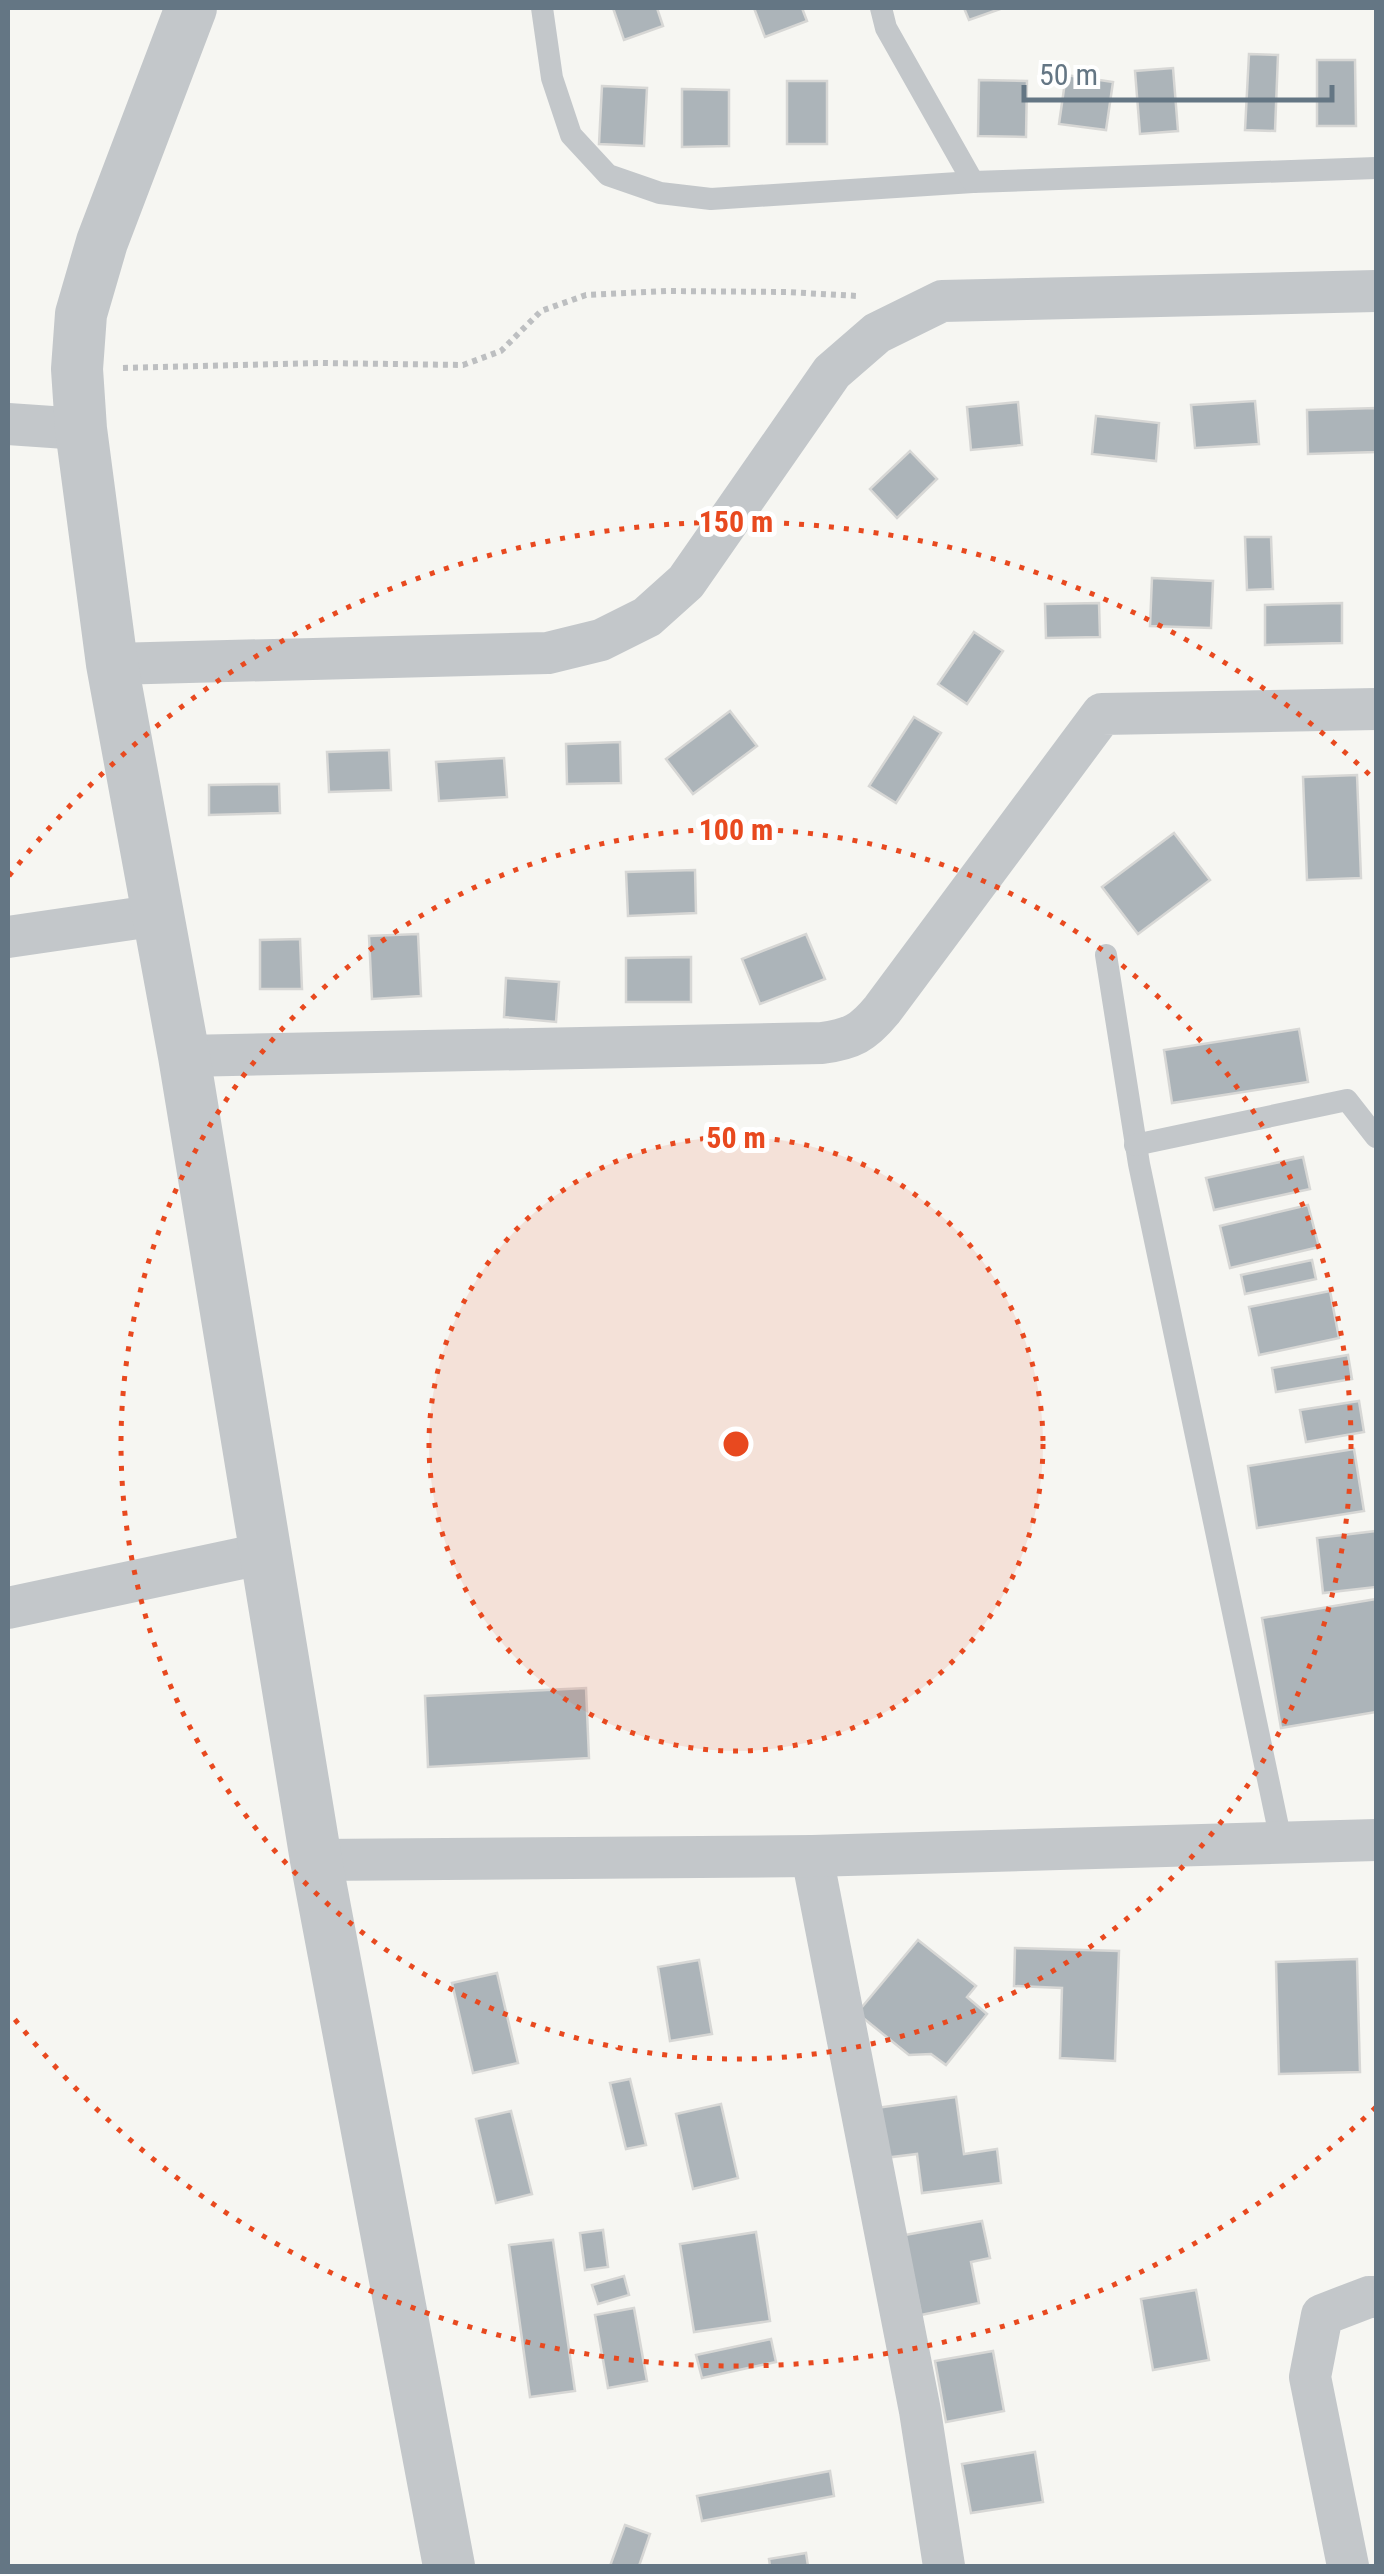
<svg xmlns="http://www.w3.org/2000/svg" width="1384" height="2574" font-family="'Roboto Condensed',sans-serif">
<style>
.building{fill:#acb4b9;stroke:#d7d7d5;stroke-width:2.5}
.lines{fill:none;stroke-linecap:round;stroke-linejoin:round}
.path{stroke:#bdbfc1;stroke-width:6;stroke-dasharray:5 5;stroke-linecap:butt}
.service{stroke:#c3c7ca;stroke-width:22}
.minor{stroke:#c3c7ca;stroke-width:42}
.tertiary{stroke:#c3c7ca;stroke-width:52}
.ring{fill:none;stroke:#e8491f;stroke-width:5;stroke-dasharray:5 10}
.centre{fill:#e8491f;stroke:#fff;stroke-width:5}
.ring-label{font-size:30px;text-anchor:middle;font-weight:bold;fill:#e8491f;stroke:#fff;stroke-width:10;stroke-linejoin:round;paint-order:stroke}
</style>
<rect width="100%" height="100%" fill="#f6f6f2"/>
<g class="building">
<polygon points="613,8 657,8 663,26 624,40"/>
<polygon points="754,8 802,8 807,21 765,37"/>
<polygon points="964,8 1003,8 969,20"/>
<polygon points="1249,54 1278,55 1275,131 1245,130"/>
<polygon points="1317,60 1355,60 1356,126 1317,126"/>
<polygon points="1173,68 1178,131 1140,134 1135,71"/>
<polygon points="1066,75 1113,82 1106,130 1059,124"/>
<polygon points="979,80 1027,81 1026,137 978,136"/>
<rect x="787" y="81" width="40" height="63"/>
<polygon points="602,86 647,88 644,146 599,144"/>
<polygon points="682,89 729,90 729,146 682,147"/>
<polygon points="1255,401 1259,444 1195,448 1191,405"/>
<polygon points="1018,402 1022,445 971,450 967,407"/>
<polygon points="1376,408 1376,452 1308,454 1307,410"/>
<polygon points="1096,416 1159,423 1156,461 1092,454"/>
<polygon points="910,451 937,479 897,518 870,489"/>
<polygon points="1245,537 1271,537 1273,589 1247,590"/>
<polygon points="1152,578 1213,581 1211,628 1150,626"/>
<polygon points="1099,603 1100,637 1046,638 1045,604"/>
<polygon points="1342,603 1342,643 1265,645 1265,605"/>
<polygon points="974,632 1003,651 967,704 938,684"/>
<polygon points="730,711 757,746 693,794 666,759"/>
<polygon points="914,717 941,733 896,803 869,786"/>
<polygon points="620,742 621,783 567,784 566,744"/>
<polygon points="389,750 391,790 329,792 327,752"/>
<polygon points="504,758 507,797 439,801 436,762"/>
<polygon points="1357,775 1361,878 1307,880 1303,777"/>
<polygon points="279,784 280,813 209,815 209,785"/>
<polygon points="1174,833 1210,880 1138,934 1102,887"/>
<polygon points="695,870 696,913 628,916 626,872"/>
<polygon points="418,934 421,996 372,999 369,936"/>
<polygon points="806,934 825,979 760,1004 742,959"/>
<polygon points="300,939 302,989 260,989 260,940"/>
<polygon points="691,957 691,1002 626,1002 626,958"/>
<polygon points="506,978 559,982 556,1022 504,1017"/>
<polygon points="1299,1029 1308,1082 1172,1103 1164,1050"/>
<polygon points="1303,1157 1310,1189 1214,1210 1206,1178"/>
<polygon points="1308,1205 1319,1247 1230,1268 1220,1226"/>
<polygon points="1312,1260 1316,1279 1245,1294 1241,1275"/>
<polygon points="1330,1291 1339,1338 1259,1355 1249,1307"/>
<polygon points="1348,1355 1352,1379 1276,1392 1272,1368"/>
<polygon points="1359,1401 1364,1432 1306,1442 1300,1410"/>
<polygon points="1354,1449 1364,1511 1257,1528 1248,1466"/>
<polygon points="1376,1531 1376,1587 1323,1593 1317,1538"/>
<polygon points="1376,1599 1376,1712 1281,1728 1262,1618"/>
<polygon points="586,1688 589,1758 428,1767 425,1696"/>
<polygon points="918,1940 976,1986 967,1997 987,2014 946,2065 931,2054 909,2055 857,2013"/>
<polygon points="1015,1948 1119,1951 1115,2061 1060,2058 1062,1988 1014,1986"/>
<polygon points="1357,1959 1360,2072 1279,2074 1276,1962"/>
<polygon points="699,1960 712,2034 670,2041 658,1967"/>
<polygon points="497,1973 518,2063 473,2073 452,1983"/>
<polygon points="630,2079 646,2145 626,2149 610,2083"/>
<polygon points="956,2097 964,2154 997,2149 1001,2183 922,2193 917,2154 876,2159 869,2109"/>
<polygon points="721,2104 738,2178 693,2189 676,2114"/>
<polygon points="511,2111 532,2194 496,2203 476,2119"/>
<polygon points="982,2221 990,2258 971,2262 979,2303 921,2315 905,2235"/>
<polygon points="603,2230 608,2267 585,2270 580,2233"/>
<polygon points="756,2232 770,2321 694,2332 680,2244"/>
<polygon points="553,2240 575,2391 530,2397 509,2245"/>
<polygon points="624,2276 629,2295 598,2304 592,2285"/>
<polygon points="1196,2290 1209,2360 1153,2370 1141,2299"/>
<polygon points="634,2308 647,2381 608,2388 595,2315"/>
<polygon points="771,2339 776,2362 702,2378 696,2355"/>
<polygon points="993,2351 1004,2411 946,2422 935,2361"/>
<polygon points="1035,2452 1043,2502 971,2513 962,2464"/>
<polygon points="830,2471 834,2496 702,2521 697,2496"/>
<polygon points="625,2525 650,2534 639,2566 610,2566"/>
<polygon points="806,2553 808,2566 770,2566 769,2559"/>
</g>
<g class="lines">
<polyline class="path" points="123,368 321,363 463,365 501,351 541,311 586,295 666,291 786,292 858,296"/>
<g class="service">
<polyline points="542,8 552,78 571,135 608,175 660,193 711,199 973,182"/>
<polyline points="881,8 886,28 973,182 1376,168"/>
<polyline points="1106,955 1139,1164 1281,1841"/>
<polyline points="1135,1145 1347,1100 1376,1137"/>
</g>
<g class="minor">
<polyline points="8,424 81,429"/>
<polyline points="112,664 548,653 601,640 647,617 686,582 832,372 877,333 942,301 1376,291"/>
<polyline points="8,937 159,915"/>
<path d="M184,1056L822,1043C852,1039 863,1033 882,1010L1102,714L1376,709"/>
<polyline points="8,1608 266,1553"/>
<polyline points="812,1856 920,2411 944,2566"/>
<polyline points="316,1860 812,1856 1376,1840"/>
<polyline points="1348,2566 1310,2377 1322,2315 1369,2297 1376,2297"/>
</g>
<polyline class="tertiary" points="191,8 102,242 81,314 77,369 81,429 112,664 184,1056 316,1860 449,2566"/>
</g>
<circle cx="736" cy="1444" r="307" fill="#e8491f" fill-opacity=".12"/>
<g class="ring">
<circle cx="736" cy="1444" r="307"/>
<circle cx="736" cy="1444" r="615"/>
<path d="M1376 2107A922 922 0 0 1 9 2012M9 876A922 922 0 0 1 1376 781"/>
</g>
<circle cx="736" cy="1444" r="15" class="centre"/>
<g class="ring-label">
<text x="736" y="532">150 m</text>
<text x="736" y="840">100 m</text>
<text x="736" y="1148">50 m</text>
</g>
<rect width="1384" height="2574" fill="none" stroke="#647684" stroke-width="20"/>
<path d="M1024 85v15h308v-15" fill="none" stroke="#647684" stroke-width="5"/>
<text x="1039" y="85" font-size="30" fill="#647684" stroke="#ffffff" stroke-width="8" paint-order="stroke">50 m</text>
</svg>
